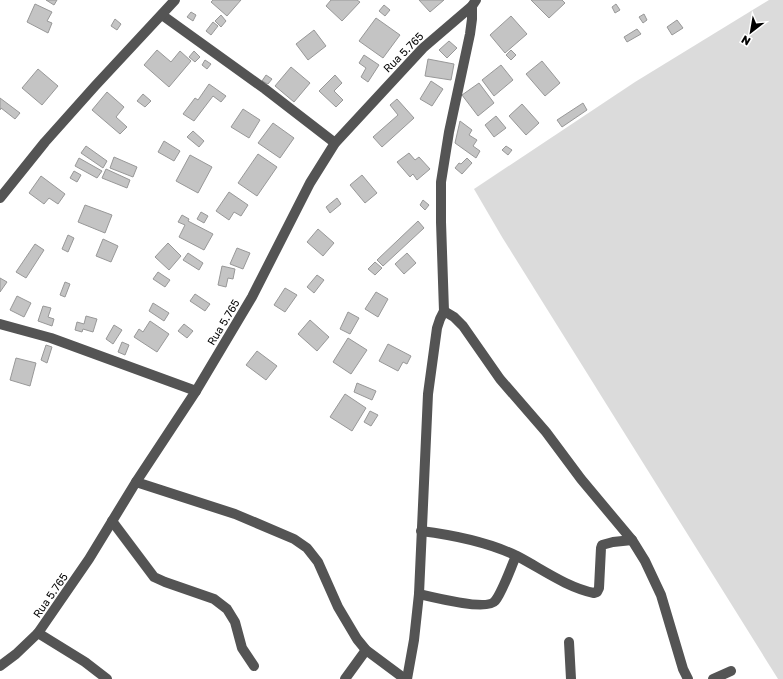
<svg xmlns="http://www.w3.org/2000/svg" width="783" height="679" font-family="'Golos Text',sans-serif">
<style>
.green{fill:#dbdbdb}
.building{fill:#c4c4c4;stroke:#989898}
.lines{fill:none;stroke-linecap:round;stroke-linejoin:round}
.minor{stroke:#545454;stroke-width:10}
.labels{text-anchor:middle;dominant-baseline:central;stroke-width:3;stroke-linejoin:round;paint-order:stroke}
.street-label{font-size:11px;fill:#000;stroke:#fff}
</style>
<rect width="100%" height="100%" fill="#fff"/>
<polygon class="green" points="769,0 783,0 783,679 778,679 502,237 474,189 635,82"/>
<g class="building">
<polygon points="46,0 57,0 54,5"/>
<polygon points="213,0 241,0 227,16 211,2"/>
<polygon points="331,0 357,0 360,2 342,21 326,6"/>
<polygon points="419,0 444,0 430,12"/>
<polygon points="531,0 562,0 565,3 549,18"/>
<polygon points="35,4 52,12 47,21 52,23 48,33 27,22"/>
<polygon points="616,4 620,10 615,13 612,7"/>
<polygon points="384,5 390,10 385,16 379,11"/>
<polygon points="191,12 196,15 193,21 187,17"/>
<polygon points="644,14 647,20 643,23 639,17"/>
<polygon points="221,15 226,21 221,27 215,21"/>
<polygon points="511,16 527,34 505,53 490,35"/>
<polygon points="376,18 400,35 383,58 359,41"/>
<polygon points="115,19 121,24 117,30 111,26"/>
<polygon points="677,20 683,28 672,35 667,27"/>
<polygon points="213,22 218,26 211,35 206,31"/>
<polygon points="637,29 641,34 627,42 624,37"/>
<polygon points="314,30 326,46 308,60 296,44"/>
<polygon points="449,41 457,48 447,58 439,50"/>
<polygon points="157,50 171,62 180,51 191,61 169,87 144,65"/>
<polygon points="511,50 516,55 511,60 506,55"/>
<polygon points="194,51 200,57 195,62 189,57"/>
<polygon points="364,55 379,65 368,82 361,77 366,68 359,63"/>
<polygon points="428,59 454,64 451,80 425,76"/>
<polygon points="205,60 211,64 207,69 202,65"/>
<polygon points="542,61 560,83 545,96 526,74"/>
<polygon points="501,65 513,80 494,96 482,80"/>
<polygon points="291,67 310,83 294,102 275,86"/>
<polygon points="38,69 58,86 42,105 22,88"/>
<polygon points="266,75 272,79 268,84 262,81"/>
<polygon points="335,75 342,83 334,91 343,100 336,107 319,91"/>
<polygon points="431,81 443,89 432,106 420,99"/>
<polygon points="479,83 494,103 478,116 462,95"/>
<polygon points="209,84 226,96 221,102 213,96 194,121 183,114 195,98 198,100"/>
<polygon points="107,92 124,107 116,117 127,127 120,134 92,110"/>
<polygon points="143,94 151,101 145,107 137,101"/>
<polygon points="0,98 20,113 15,119 1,108 0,110"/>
<polygon points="397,99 414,118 382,147 373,137 398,115 390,105"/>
<polygon points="583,103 587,110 562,127 557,120"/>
<polygon points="522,104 539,123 526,135 509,116"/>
<polygon points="243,109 260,120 249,138 231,127"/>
<polygon points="496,116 506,128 494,137 485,125"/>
<polygon points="460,121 472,130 469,135 477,140 473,146 480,151 476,158 455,143"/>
<polygon points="273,123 294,138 280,158 258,143"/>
<polygon points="193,131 204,141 199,147 187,137"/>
<polygon points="164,141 180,151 174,161 158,152"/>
<polygon points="86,146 107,161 103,168 81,153"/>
<polygon points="506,146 512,150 508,155 502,150"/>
<polygon points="409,153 415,160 419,157 430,169 417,180 413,174 410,177 397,162"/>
<polygon points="258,154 277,167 257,196 238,183"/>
<polygon points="190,155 212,167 198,193 176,181"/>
<polygon points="114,157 137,167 133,177 110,168"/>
<polygon points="79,158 102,171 97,178 75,166"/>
<polygon points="467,158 472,163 462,174 455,168 459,163 461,164"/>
<polygon points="106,169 130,180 127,188 102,178"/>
<polygon points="74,171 81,175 77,182 70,178"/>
<polygon points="362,175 377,193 365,203 350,185"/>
<polygon points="41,176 65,194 58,204 49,198 44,204 29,193"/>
<polygon points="229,192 248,205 241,216 234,212 229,220 216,211"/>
<polygon points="337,198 341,204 330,213 326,207"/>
<polygon points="423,200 429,205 425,210 420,205"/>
<polygon points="85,205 112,215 105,233 78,222"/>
<polygon points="201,212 208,216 204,223 197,219"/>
<polygon points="182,215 189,219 188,221 213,234 204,250 179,237 185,225 178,222"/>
<polygon points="418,221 424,228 383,266 377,260"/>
<polygon points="318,229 334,243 323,256 307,242"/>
<polygon points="68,235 74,238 68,252 62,249"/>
<polygon points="103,239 118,246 111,262 96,256"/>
<polygon points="168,243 181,256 169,270 155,257"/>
<polygon points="35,244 44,250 26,278 16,272"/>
<polygon points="237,248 250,253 243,269 230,264"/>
<polygon points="188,253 203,263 199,270 183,260"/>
<polygon points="407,253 416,263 404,274 395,264"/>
<polygon points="375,262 382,268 375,275 368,269"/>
<polygon points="222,266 235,269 233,279 228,278 226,287 218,285"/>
<polygon points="158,272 170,280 165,287 153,279"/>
<polygon points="317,275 324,280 314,293 307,287"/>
<polygon points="0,278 7,282 0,292"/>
<polygon points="65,282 70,284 65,297 60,295"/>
<polygon points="285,288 297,295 285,312 274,305"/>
<polygon points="376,292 388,299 378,317 365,309"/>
<polygon points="195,294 210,304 205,311 190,301"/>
<polygon points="17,296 31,303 24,317 10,310"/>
<polygon points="153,303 169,313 164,321 149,311"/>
<polygon points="43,306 51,308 48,317 54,319 52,326 38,321"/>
<polygon points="348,312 359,318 350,334 340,329"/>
<polygon points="86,316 97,319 93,332 83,329 82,332 75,330 77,322 84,324"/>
<polygon points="310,320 329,337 317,351 298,334"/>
<polygon points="150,321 169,334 157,352 134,337 139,329 143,332"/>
<polygon points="184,324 193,331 187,338 178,331"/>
<polygon points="114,325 122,330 113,344 106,339"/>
<polygon points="348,338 367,350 351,374 333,362"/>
<polygon points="122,342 129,345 125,355 118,352"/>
<polygon points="388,344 411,356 407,364 403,362 398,371 379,361"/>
<polygon points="46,345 52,347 47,363 41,360"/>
<polygon points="257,351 277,366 266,380 246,365"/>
<polygon points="16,358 36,363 30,386 10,380"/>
<polygon points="357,383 376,391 372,400 354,392"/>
<polygon points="345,394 366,408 352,431 330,417"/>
<polygon points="370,411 378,415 371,426 364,422"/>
</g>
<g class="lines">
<g class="minor">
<polyline points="162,15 265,89 335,143"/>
<polyline points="0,198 45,142 95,86 175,0"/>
<polyline points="444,311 454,317 463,326 500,379 546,432 581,479 632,540 645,561 661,595 683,669 688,679"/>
<polyline points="0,324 51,338 196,391"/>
<polyline points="136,482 235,514 294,539 307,548 318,562 338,607 357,639 366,650 405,679"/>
<polyline points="112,521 154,577 165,582 214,599 227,609 235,622 242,648 254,666"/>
<path d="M421,531C453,535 488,542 517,556C542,569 566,587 594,593L597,592L599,588L601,548L602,545L613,542L632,540"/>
<path d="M419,594C432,597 487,611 495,601C502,593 511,567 516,556"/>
<polyline points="38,633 85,662 107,679"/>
<polyline points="569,642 571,679"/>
<polyline points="0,666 16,654 38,633 89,559 136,482 196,391 252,297 310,183 335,143 423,48 472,6 476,0"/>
<polyline points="345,679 366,650"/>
<polyline points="407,679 414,640 419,594 428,394 437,328 440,319 444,311 441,222 441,182 449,132 470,34 472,19 472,6"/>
<polyline points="713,679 731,671"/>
</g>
</g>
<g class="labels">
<g class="street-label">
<text transform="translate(403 52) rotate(-45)">Rua 5.765</text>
<text transform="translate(223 322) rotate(-59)">Rua 5.765</text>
<text transform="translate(50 595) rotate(-55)">Rua 5.765</text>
</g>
</g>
<g transform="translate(751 32) rotate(211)" stroke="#ffffff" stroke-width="3" paint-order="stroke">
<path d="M0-3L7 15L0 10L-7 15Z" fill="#000000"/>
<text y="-6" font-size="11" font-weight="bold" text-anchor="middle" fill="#000000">N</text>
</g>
</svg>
